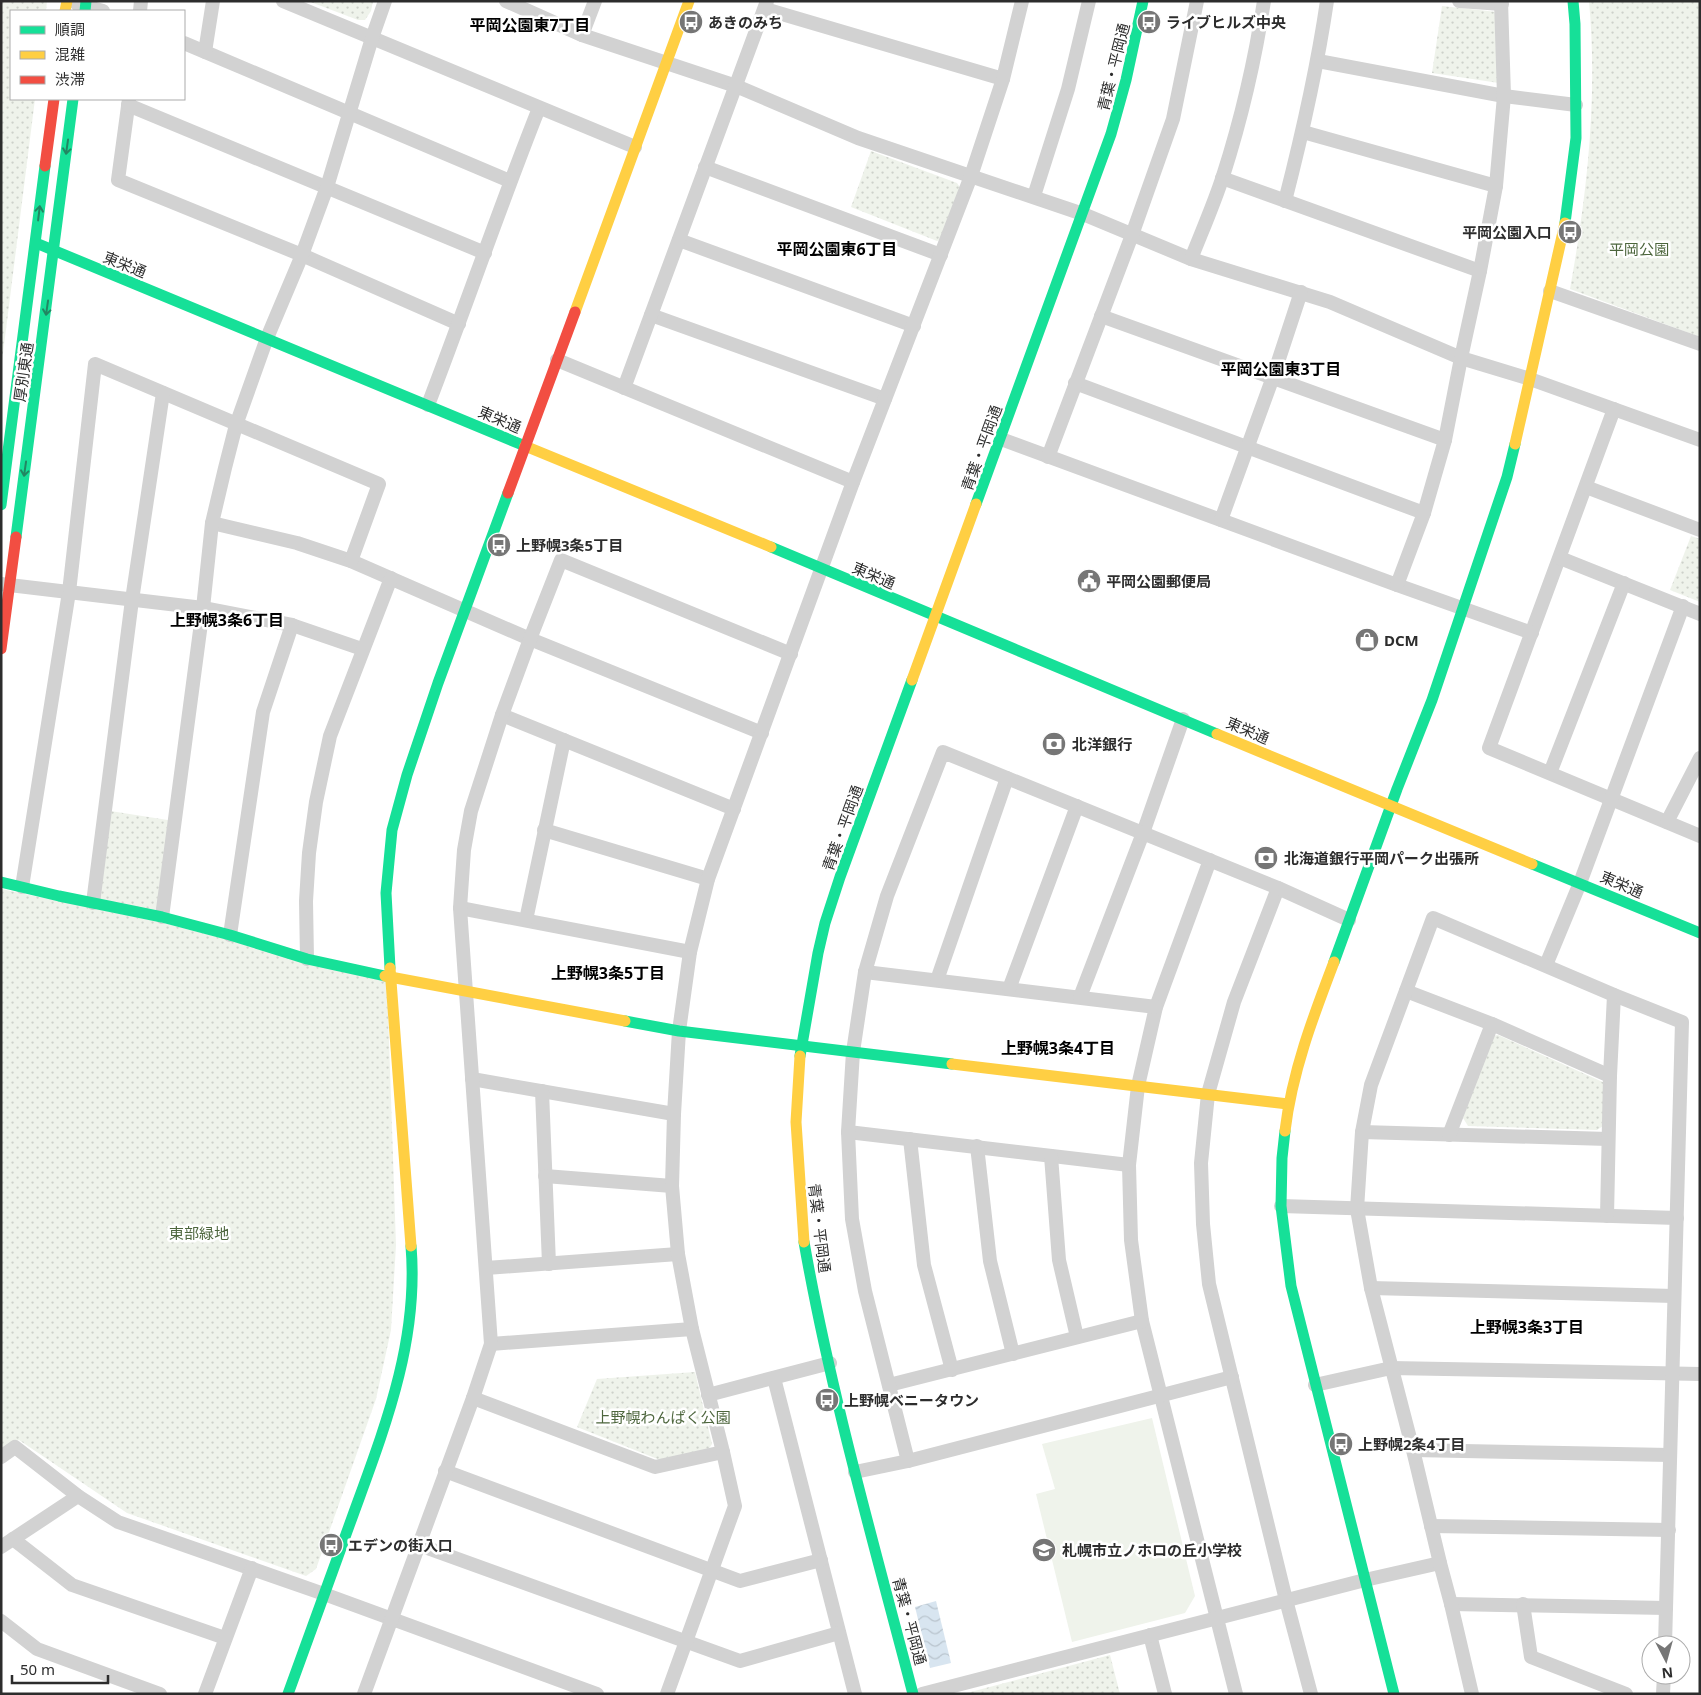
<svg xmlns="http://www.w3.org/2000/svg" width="1701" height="1695" font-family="'Noto Sans','Noto Sans JP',sans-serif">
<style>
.grass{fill:#eff3eb}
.park{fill:url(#park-dots)}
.water{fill:url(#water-waves)}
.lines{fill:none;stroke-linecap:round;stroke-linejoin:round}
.street{stroke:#d2d2d2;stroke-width:14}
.fast{stroke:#16e098;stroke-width:11}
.slow{stroke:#ffcf43;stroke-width:11}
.jam{stroke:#f24e42;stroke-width:11}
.oneway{stroke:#228662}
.labels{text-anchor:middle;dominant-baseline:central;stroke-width:5;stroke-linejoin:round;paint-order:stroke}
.poi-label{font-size:15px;font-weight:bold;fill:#2d2d2d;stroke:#fff;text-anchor:start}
.street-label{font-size:15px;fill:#2d2d2d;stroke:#fff}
.park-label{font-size:15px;fill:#4d663d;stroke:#fff}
.neighbourhood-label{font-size:16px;font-weight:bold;fill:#000;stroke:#fff}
</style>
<defs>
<pattern id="park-dots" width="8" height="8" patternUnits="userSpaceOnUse" patternTransform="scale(1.25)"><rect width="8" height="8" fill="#eff3eb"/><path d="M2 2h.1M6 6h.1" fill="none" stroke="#cdd1ca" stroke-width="1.8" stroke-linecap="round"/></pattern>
<pattern id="water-waves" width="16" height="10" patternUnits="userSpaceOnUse" patternTransform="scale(1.25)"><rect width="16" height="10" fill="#d8e5f0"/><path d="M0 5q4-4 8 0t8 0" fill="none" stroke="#bac5ce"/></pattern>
</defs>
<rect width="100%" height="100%" fill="#fff"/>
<polygon class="grass" points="1152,1418 1195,1596 1185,1613 1072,1642 1036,1494 1055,1489 1042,1444"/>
<g class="park">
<polygon points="1,1 47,1 46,11 11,11 11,99 35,99 1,369"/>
<polygon points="308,1 373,1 371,11 365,20 358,20"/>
<path d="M1589,1H1700V337L1570,289C1587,194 1598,98 1589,1Z"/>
<polygon points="1442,6 1497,12 1499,83 1432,73"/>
<polygon points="871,151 957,183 961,189 945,238 937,241 851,207"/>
<polygon points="1691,536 1700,539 1700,602 1670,590"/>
<polygon points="104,810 174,821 162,917 93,903"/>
<polygon points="1,889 164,923 387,982 396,1245 391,1330 376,1399 316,1569 306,1576 127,1513 19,1440 1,1451"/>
<polygon points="1498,1035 1605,1083 1603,1126 1597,1130 1468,1126 1463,1118 1491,1036"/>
<polygon points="695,1372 712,1444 708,1450 660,1460 577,1427 597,1379"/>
<polygon points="1110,1655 1120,1694 963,1694"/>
</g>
<polygon class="water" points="936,1601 951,1663 930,1668 915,1607"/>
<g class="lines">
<g class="street">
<polyline points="283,1 635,147"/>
<polyline points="506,1 582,35 736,86 858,138 1083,214 1191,259 1330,302 1461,358 1530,379 1700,440"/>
<polyline points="1459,1 1502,4"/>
<polyline points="77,4 103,11"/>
<polyline points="765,9 1003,79"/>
<polyline points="140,11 141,1"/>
<polyline points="582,35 595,1"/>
<polyline points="184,43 510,181"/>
<polyline points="205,52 213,1"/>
<polyline points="1318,61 1504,96 1576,105"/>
<polyline points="129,99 118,180 302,255 459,324"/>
<polyline points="128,105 485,253"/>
<polyline points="1303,132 1496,186"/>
<polyline points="705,167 941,255"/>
<polyline points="1222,178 1480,271"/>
<polyline points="1034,196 1068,89 1089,1"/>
<path d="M1285,201C1302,135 1317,69 1327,1"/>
<polyline points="679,240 914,326"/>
<path d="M1191,259C1202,231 1214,204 1223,176C1241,120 1255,60 1264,1"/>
<polyline points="1550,291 1700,344"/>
<polyline points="651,315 885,399"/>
<polyline points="1101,316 1445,440"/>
<polyline points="557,360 853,482"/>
<polyline points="1075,383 1424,513"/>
<polyline points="624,388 767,1"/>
<path d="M428,405C466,306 500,206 539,108"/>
<polyline points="1614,409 1489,748 1700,836"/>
<polyline points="1001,439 1397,585 1532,633"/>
<polyline points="1048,457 1132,235 1173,119 1197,1"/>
<polyline points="1586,487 1700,530"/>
<polyline points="1221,520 1273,377 1301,292"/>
<polyline points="212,523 297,543 351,561 530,639 762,733"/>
<polyline points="1560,558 1700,614"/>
<polyline points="1,584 203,608 292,625 362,649"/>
<polyline points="1397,585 1424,513 1445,440 1461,358 1480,271 1496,186 1504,96 1501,1"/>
<polyline points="502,715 734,809"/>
<polyline points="1550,773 1624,583"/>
<polyline points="1667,822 1700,758"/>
<polyline points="544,830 708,879"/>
<polyline points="1210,860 1156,1007 1138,1086 1129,1165 1131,1240 1142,1321 1236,1694"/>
<polyline points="22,887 69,592 95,364 379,484 351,561"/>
<polyline points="1278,888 1234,1002 1208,1094 1201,1163 1203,1224 1209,1284 1286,1600 1311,1694"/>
<polyline points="93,903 132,600 163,393"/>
<polyline points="460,908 690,952"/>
<polyline points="162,917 203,608 212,523 225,468 236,425 267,338 302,255 327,187 372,38 385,1"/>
<polyline points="526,920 564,740"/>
<polyline points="230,935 263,712 292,625"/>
<polyline points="307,959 306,901 309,853 316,802 330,736 391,578"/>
<polyline points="1546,965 1580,883 1683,606"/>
<polyline points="865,972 1156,1007"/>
<polyline points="937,980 1007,778"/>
<polyline points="1009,989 1077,806"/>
<polyline points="1406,991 1492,1024 1610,1076"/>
<polyline points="1080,997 1143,833 1183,719"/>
<polyline points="472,1079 674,1114"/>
<polyline points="542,1091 549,1264"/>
<polyline points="848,1132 1129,1165"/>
<polyline points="1362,1132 1608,1139"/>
<polyline points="1449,1135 1492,1024"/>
<polyline points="910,1139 924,1265 952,1370"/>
<polyline points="977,1146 990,1261 1013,1354"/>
<polyline points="1051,1156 1059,1260 1077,1337"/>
<polyline points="545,1176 672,1186"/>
<polyline points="1281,1206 1677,1218"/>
<polyline points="1607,1216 1610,1076 1614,995"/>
<polyline points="486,1268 678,1254"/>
<polyline points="1371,1288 1674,1296"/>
<polyline points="491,1344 692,1329"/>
<polyline points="774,1378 855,1694"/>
<polyline points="889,1385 1142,1321"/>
<polyline points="1315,1385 1391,1368 1700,1374"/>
<polyline points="708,1395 830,1363"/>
<polyline points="473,1398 655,1467 723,1452"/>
<polyline points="1413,1450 1670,1455"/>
<polyline points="1,1457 15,1447 78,1496 118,1522 324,1594 597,1694"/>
<polyline points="908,1461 865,1291 852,1219 848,1132 853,1052 865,972 887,896 943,752 1278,888 1349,920"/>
<polyline points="445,1471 740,1581 821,1560"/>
<polyline points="855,1472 908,1461 1232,1377"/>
<polyline points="1431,1526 1669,1530"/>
<polyline points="13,1539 72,1585 225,1638"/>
<polyline points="419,1545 740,1661 839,1633"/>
<polyline points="1,1547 78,1496"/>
<polyline points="1451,1604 1666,1608"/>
<polyline points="1523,1604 1531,1657 1626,1694"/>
<polyline points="1,1621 37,1649 160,1694"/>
<polyline points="1150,1635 1165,1694"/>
<polyline points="205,1694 252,1568"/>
<polyline points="364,1694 473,1398 491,1344 460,908 464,850 471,811 502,715 530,639 561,560 791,654"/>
<polyline points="667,1694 735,1506 723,1452 692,1329 678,1254 672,1186 674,1114 679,1031 690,952 708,879 853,482 971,176 1003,79 1022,1"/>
<polyline points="922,1694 1365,1580 1440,1563"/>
<polyline points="1472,1694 1451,1604 1440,1563 1413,1450 1371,1288 1357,1209 1362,1132 1371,1085 1433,918 1614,995 1682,1022 1665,1645"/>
<polyline points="1663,1694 1664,1675"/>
</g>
<g class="fast">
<polyline points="85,11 86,1"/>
<polyline points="1565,223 1576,138 1575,24 1573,1"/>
<polyline points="36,243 525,446"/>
<polyline points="976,504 1111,134 1126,80 1143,1"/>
<polyline points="1,505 45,166"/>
<polyline points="16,537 73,99"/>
<polyline points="771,547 1217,734"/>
<polyline points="1532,864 1700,933"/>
<polyline points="1,882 59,896 162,917 230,935 307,959 385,976"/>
<polyline points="1334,962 1397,789 1432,700 1507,477 1515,444"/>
<polyline points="390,968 386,893 392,830 407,775 438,683 508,493"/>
<polyline points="625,1021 679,1031 952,1064"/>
<polyline points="800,1056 818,953 825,923 840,877 912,680"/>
<polyline points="1285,1131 1282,1158 1281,1206 1291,1286 1394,1694"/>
<path d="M804,1242C831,1395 874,1544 913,1694"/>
<path d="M288,1694C310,1634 331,1575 353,1515C385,1427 419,1341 411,1246"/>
</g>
<g class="slow">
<polyline points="65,11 67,1"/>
<polyline points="575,312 689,1"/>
<polyline points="1515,444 1565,223"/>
<polyline points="525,446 771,547"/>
<polyline points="912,680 976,504"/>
<polyline points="1217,734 1532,864"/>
<polyline points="390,968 411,1246"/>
<polyline points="385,976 625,1021"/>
<polyline points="800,1056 796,1122 804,1242"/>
<polyline points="952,1064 1288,1104"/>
<path d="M1285,1131C1292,1072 1313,1017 1334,962"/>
</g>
<g class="jam">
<polyline points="45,166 54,99"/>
<polyline points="508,493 575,312"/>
<polyline points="1,649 16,537"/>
</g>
</g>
<defs><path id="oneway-shaft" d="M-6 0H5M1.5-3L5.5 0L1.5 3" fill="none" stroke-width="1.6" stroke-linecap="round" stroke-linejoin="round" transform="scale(1.25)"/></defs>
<g class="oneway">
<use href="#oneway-shaft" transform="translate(67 147) rotate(98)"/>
<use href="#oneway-shaft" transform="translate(39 213) rotate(-83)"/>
<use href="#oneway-shaft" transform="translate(47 308) rotate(98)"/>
<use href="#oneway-shaft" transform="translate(25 469) rotate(98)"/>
</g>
<defs>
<g id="bus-disc" transform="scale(1.25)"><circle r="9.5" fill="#767676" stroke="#fff"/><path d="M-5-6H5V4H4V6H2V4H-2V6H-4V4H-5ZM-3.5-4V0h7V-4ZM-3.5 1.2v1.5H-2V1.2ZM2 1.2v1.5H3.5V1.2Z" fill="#fff"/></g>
<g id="civic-disc" transform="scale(1.25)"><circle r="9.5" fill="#767676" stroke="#fff"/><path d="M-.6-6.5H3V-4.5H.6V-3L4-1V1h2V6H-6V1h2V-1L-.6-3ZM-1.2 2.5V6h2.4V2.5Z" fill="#fff"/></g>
<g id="shop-disc" transform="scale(1.25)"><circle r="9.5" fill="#767676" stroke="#fff"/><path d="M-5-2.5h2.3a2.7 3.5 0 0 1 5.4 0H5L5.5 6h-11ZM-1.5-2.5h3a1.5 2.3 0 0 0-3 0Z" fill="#fff"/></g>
<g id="bank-disc" transform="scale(1.25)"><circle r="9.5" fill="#767676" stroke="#fff"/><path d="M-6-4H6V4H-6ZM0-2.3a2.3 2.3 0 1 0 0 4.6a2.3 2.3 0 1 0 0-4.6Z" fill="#fff"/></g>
<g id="school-disc" transform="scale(1.25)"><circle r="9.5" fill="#767676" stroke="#fff"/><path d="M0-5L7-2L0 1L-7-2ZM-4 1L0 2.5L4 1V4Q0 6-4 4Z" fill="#fff"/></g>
</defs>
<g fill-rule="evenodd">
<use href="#bus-disc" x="691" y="22"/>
<use href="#bus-disc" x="1149" y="22"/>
<use href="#bus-disc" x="1570" y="232"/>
<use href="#bus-disc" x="499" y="545"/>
<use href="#civic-disc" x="1089" y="581"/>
<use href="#shop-disc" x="1367" y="640"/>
<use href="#bank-disc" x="1054" y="744"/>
<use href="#bank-disc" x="1266" y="858"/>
<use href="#bus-disc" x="827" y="1400"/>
<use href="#bus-disc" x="1341" y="1444"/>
<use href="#bus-disc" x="331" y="1545"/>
<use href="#school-disc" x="1044" y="1550"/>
</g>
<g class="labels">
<g class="poi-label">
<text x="708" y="22">あきのみち</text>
<text x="1166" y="22">ライブヒルズ中央</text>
<text x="1552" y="232" text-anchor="end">平岡公園入口</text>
<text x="516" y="545">上野幌3条5丁目</text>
<text x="1106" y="581">平岡公園郵便局</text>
<text x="1384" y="640">DCM</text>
<text x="1072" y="744">北洋銀行</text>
<text x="1284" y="858">北海道銀行平岡パーク出張所</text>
<text x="844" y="1400">上野幌ベニータウン</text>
<text x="1358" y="1444">上野幌2条4丁目</text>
<text x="348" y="1545">エデンの街入口</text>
<text x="1062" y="1550">札幌市立ノホロの丘小学校</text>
</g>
<g class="street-label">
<text transform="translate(1113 67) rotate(-76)">青葉・平岡通</text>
<text transform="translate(125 264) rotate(22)">東栄通</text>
<text transform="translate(23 372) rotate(-82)">厚別東通</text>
<text transform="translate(500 419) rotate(23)">東栄通</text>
<text transform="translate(981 448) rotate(-70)">青葉・平岡通</text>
<text transform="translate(874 575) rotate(23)">東栄通</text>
<text transform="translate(1248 730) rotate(23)">東栄通</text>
<text transform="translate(842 828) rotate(-70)">青葉・平岡通</text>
<text transform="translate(1622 884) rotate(23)">東栄通</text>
<text transform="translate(820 1228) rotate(83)">青葉・平岡通</text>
<text transform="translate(910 1621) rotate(75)">青葉・平岡通</text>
</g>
<g class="park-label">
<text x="1639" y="249">平岡公園</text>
<text x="199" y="1233">東部緑地</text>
<text x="663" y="1417">上野幌わんぱく公園</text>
</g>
<g class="neighbourhood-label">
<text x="530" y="25">平岡公園東7丁目</text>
<text x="837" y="249">平岡公園東6丁目</text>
<text x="1281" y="369">平岡公園東3丁目</text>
<text x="227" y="620">上野幌3条6丁目</text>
<text x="608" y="973">上野幌3条5丁目</text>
<text x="1058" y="1048">上野幌3条4丁目</text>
<text x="1527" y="1327">上野幌3条3丁目</text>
</g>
</g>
<rect width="1701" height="1695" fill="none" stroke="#2d2d2d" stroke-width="5"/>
<rect x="10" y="10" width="175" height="90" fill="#ffffff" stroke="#ababab"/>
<rect x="20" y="26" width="25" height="8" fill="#16e098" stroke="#ababab"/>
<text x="55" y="35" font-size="15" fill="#2d2d2d">順調</text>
<rect x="20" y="51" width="25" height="8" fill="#ffcf43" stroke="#ababab"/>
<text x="55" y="60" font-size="15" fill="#2d2d2d">混雑</text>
<rect x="20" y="76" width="25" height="8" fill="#f24e42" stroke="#ababab"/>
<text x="55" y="85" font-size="15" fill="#2d2d2d">渋滞</text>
<g transform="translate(1666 1660) rotate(174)"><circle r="24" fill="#ffffff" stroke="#ababab"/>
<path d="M0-4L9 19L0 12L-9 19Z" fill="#767676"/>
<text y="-8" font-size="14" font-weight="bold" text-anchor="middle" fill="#2d2d2d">N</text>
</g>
<path d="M12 1675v8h96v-8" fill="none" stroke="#2d2d2d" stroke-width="2.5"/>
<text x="20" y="1675" font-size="15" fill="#2d2d2d" stroke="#ffffff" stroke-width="4" paint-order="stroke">50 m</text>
</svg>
